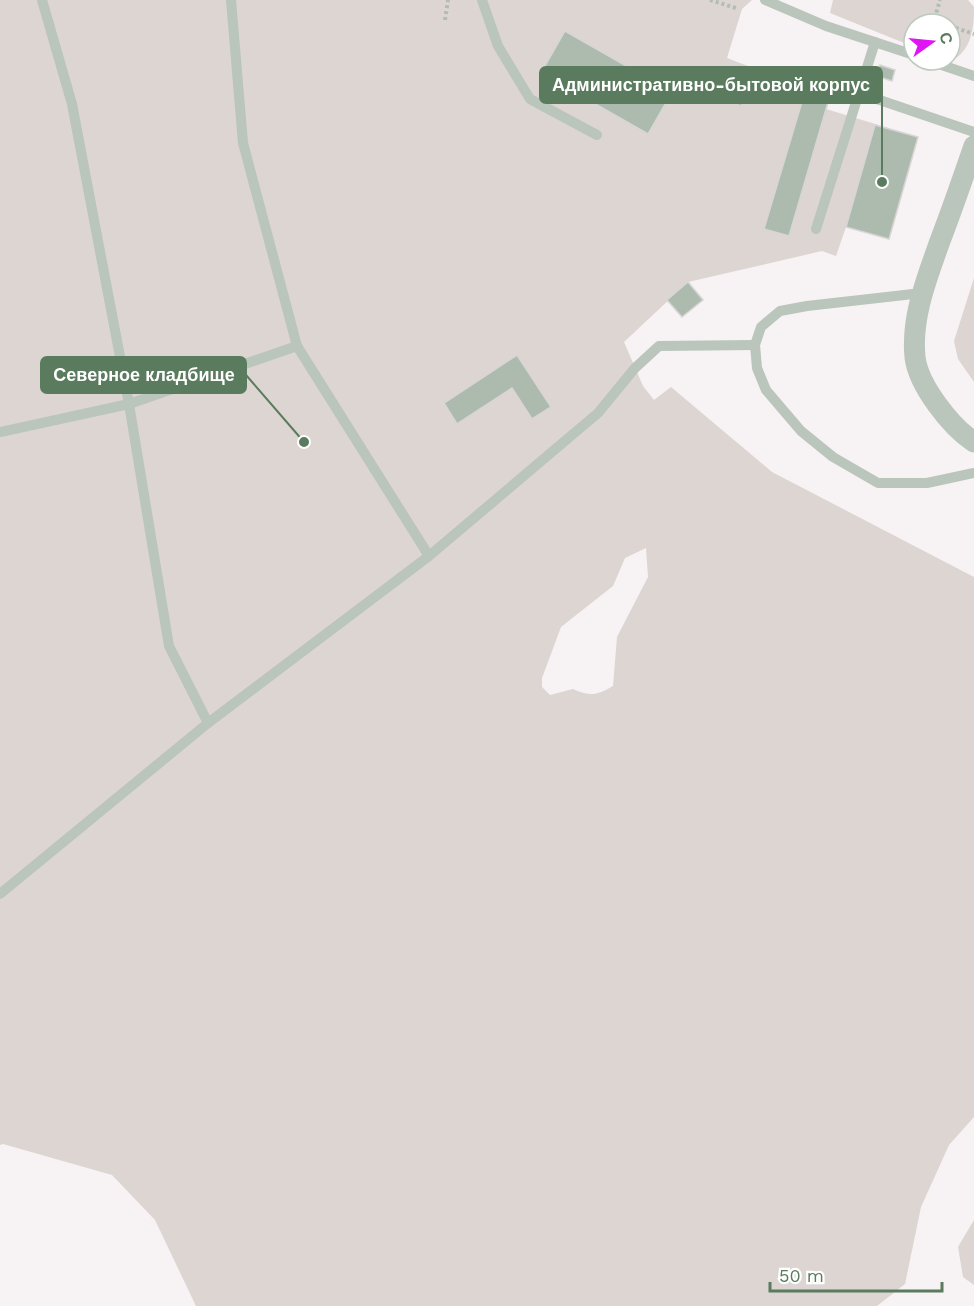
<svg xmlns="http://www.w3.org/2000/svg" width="974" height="1306" font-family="'Work Sans',sans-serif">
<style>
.green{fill:#dcd5d1;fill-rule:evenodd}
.building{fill:#acbbad;stroke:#d8d5d6;stroke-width:1.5}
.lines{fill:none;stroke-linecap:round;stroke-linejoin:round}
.path{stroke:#b3bbb4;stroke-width:4;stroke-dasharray:3 3;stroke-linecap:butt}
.lane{stroke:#bac5bb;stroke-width:10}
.street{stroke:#bac5bb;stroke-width:21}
.leader{fill:none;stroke:#5a7b5e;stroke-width:2}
.callout-dot{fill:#5a7b5e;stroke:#fff;stroke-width:2}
.callout{fill:#5a7b5e;stroke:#5a7b5e;stroke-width:2}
.callout-label{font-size:18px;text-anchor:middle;font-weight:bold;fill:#fff}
</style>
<rect width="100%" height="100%" fill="#f7f2f4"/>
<g class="green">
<path d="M0,0H752L742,9L727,58L805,88L807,85L831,92L826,109L918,137L889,239L846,227L836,256L822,251L688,282L624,342L643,386L654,400L671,387L772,472L974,577V1117L949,1145L921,1207L905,1284L877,1306H196L155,1220L112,1175L3,1144L0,1145ZM646,548L648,577L617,637L613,686C598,695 590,697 573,689L550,695L542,687V678L561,627L613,586L625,558Z"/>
<path d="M833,0H968L974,7C974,27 972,49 953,60L950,59V24H914V47L830,13Z"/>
<polygon points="974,278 974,382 958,359 954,341"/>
<polygon points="974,1220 974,1285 963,1277 958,1247"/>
</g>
<g class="building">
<polygon points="565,31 672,92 648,134 541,73"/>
<polygon points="880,65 895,70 892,81 876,76"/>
<polygon points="731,68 751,75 741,106 721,99"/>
<polygon points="807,85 831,92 789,236 764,229"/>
<polygon points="875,125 918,137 889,239 846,227"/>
<polygon points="688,282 703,300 682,317 667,300"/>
<polygon points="517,355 551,407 532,419 512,388 457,424 444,403"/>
</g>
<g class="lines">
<g class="path">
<polyline points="710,0 736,8"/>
<polyline points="445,20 448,0"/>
<polyline points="934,20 945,24"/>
<polyline points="933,24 940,0"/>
<polyline points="950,26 974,34"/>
</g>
<g class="lane">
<polyline points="42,0 72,104 129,404 169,646 208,723"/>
<polyline points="231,0 243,143 297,346"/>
<polyline points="482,0 498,46 530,99 597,135"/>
<polyline points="765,0 826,26 914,55"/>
<polyline points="927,60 974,76"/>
<polyline points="859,93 974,132"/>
<polyline points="816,229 875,42"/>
<polyline points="922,293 807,306 780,311 761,327 755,345 757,368 766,390 801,431 833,457 878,483 927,483 974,473"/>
<polyline points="0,432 129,404 297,346 429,556"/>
<polyline points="0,894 208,723 429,556 598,413 635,368 659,346 755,345"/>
</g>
<path class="street" d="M974,146C963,178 952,210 940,241C927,278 911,317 915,357C918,385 951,427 974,442"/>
</g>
<path class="leader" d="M882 182L882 85M304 442L246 375"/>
<g class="callout-dot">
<circle cx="882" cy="182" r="6"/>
<circle cx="304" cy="442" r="6"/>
</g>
<g class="callout">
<rect x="540" y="67" width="342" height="36" rx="6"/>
<rect x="41" y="357" width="205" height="36" rx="6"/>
</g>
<g class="callout-label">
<text x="711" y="91">Административно-бытовой корпус</text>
<text x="144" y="381">Северное кладбище</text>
</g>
<g transform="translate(932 42) rotate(75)"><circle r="28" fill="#ffffff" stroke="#bdcabf" stroke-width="1.5"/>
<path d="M0-4.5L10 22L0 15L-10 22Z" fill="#de16f3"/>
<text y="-9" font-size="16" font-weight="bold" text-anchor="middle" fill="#5a7b5e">С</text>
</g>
<path d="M770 1282v9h172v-9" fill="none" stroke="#5a7b5e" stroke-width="3"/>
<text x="779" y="1282" font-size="18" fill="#5a7b5e" stroke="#ffffff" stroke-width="4.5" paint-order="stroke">50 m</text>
</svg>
